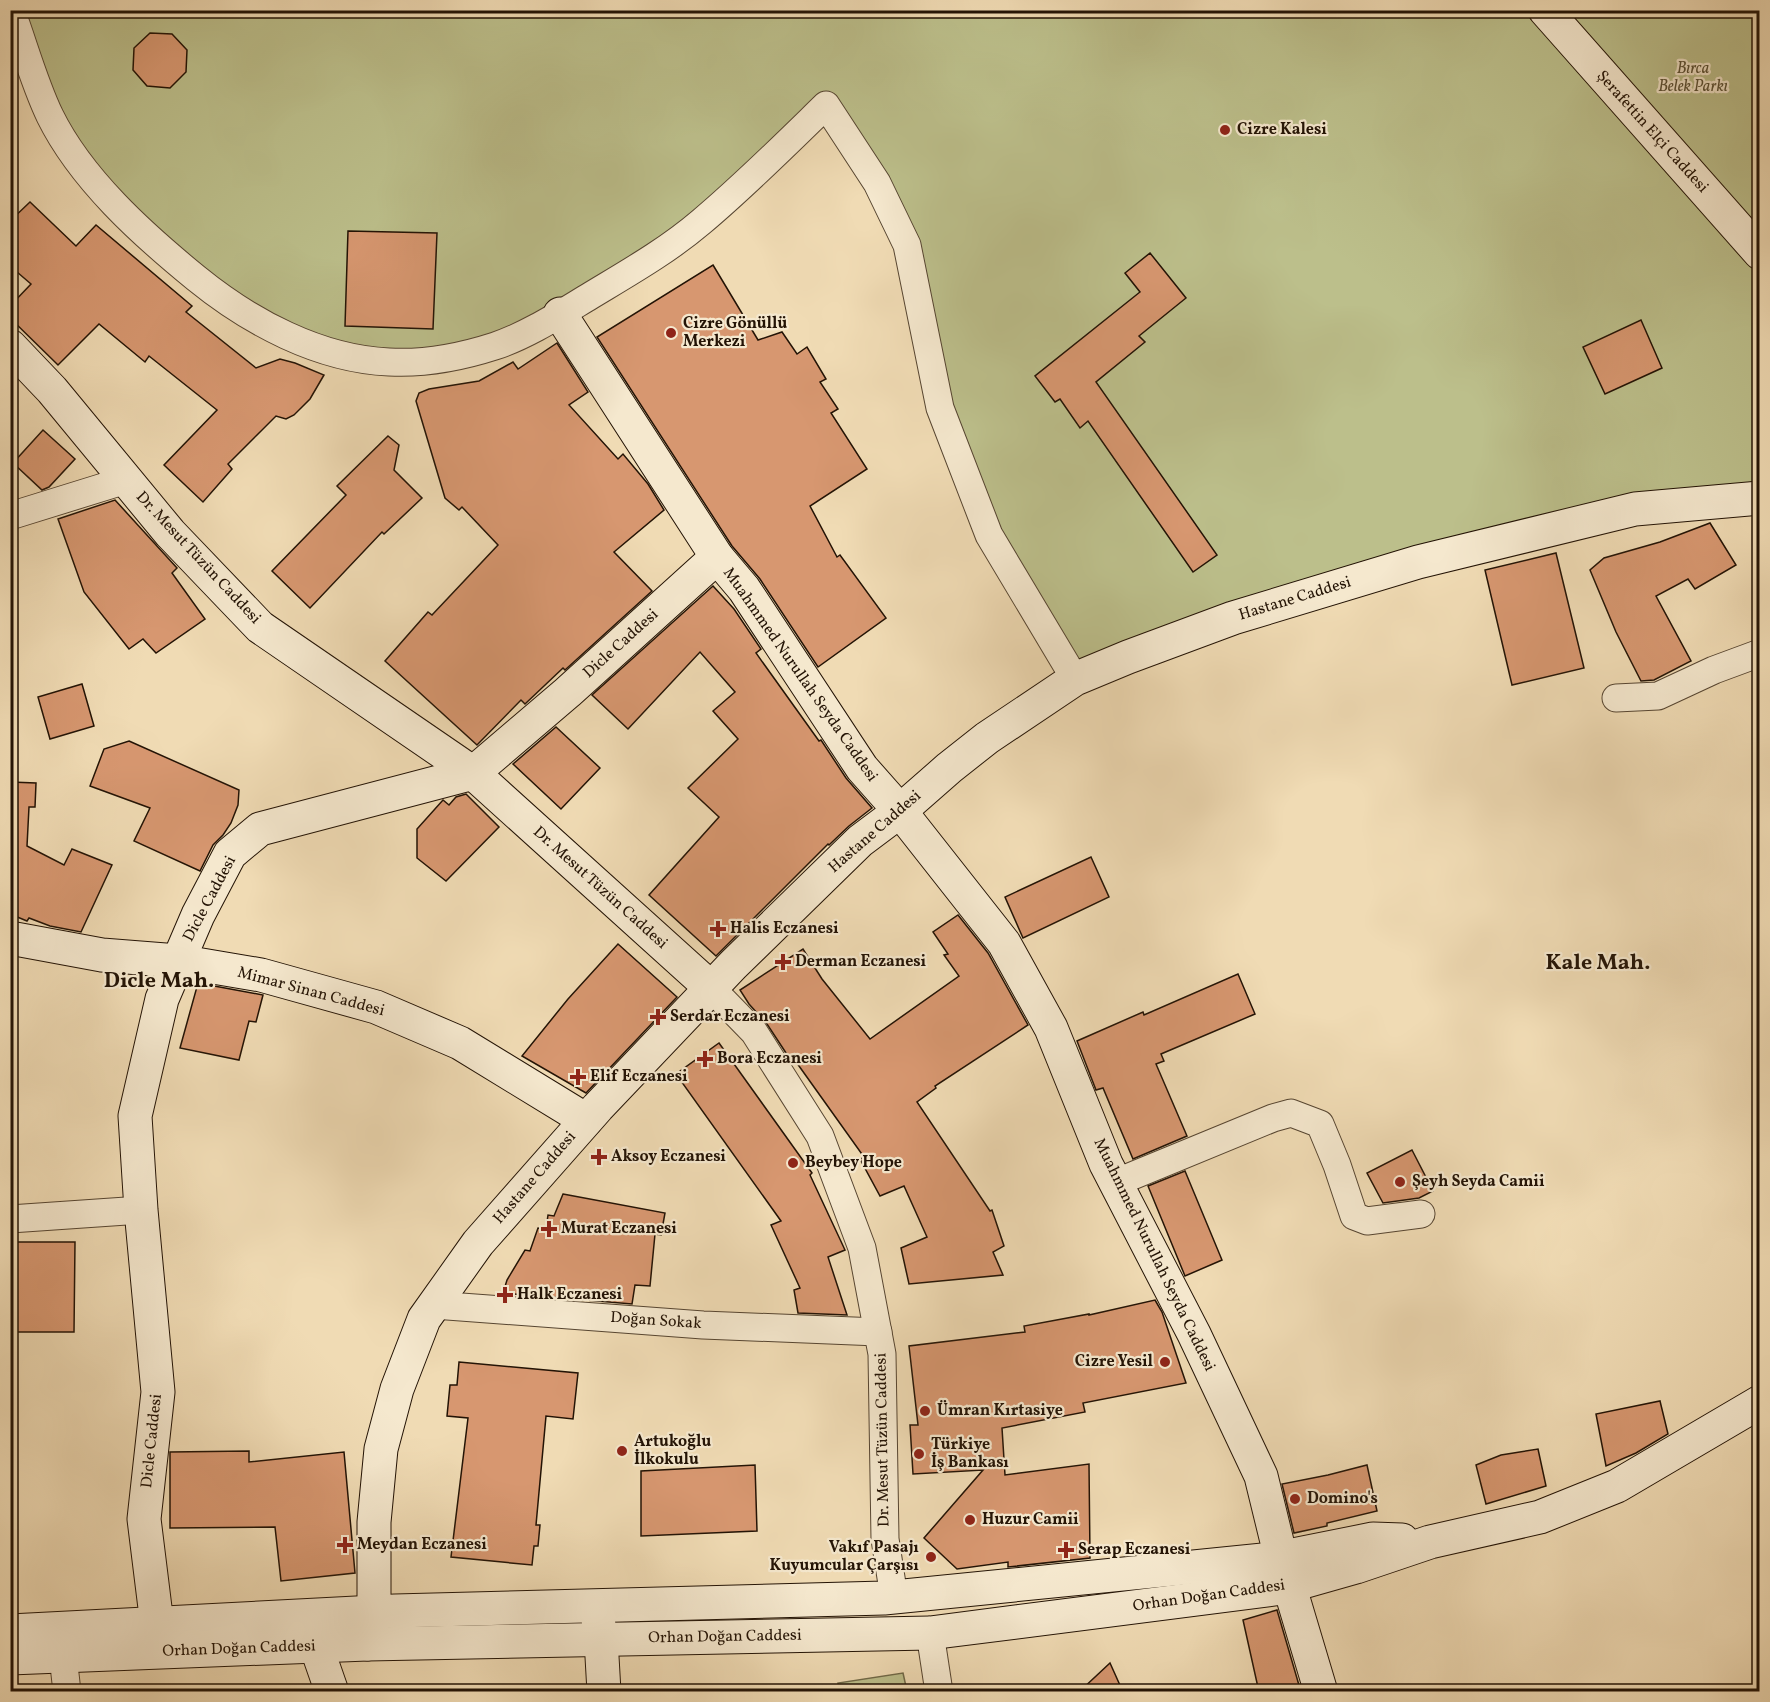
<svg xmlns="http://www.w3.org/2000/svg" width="1770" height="1702" font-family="Vollkorn,serif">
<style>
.green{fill:#bcbf8b;stroke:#706948;stroke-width:1.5}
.building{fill:#d79770;stroke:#231305;stroke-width:1.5}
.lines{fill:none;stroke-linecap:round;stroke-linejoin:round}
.street-casing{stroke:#564531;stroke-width:29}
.secondary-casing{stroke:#231305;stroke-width:35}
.street{stroke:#f5e8ce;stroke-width:27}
.secondary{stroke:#f5e8ce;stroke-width:33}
.poi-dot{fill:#8f2418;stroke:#f5e8ce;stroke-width:2}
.labels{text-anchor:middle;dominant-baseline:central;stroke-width:4.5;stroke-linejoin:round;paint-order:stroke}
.park-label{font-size:16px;font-style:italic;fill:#594f34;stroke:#f5e8ce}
.poi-label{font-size:16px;font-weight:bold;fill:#231305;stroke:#f5e8ce;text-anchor:start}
.street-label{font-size:16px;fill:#231305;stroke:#f5e8ce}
.district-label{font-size:22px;font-weight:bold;fill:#231305;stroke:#f5e8ce}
</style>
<rect width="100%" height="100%" fill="#f0dbb4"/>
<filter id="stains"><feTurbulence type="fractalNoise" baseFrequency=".00333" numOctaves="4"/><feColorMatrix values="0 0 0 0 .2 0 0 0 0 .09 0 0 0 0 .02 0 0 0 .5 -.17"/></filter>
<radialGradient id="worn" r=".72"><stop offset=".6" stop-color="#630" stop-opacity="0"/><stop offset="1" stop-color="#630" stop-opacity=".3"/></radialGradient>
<g class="green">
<polygon points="11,11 1759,11 1759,498 1635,509 1075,679 989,535 907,245 826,105 754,175 560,314 418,362 263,323 89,176"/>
<polygon points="903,1673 907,1691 840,1691 838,1683"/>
</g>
<g class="building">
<polygon points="150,33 172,34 187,50 186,72 170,88 147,86 133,70 134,48"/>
<polygon points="30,202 76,246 96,225 192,306 186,312 256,368 280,359 295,363 324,375 310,399 294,415 286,419 276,416 228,464 232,469 203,502 164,465 217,410 149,356 145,362 99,324 58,365 10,318 10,306 31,284 10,266 10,221"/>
<polygon points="348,231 437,233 433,329 345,326"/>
<polygon points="1150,253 1186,298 1139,336 1145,342 1096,382 1217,555 1193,572 1088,421 1080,428 1060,399 1055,402 1035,376 1140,292 1125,273"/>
<polygon points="713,265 758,340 782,332 797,354 807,347 826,379 820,382 838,409 831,413 867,469 810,506 837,557 840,555 886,618 818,667 760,579 732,546 597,337"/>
<polygon points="1641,320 1662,368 1605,394 1583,347"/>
<polygon points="557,343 588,392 569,405 618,459 623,454 648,484 664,510 614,552 652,591 565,670 563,668 525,704 521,700 477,745 385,661 428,612 432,615 498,545 462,507 459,510 445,498 416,401 419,393 429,389 479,381 513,362 518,369"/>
<polygon points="43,430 75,459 49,487 42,490 13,463"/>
<polygon points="388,436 399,445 394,470 422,498 384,534 382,532 310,608 272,571 346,495 337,486"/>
<polygon points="115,500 177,568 172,573 205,619 156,653 143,639 129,649 84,592 58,519"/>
<polygon points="1710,523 1736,565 1695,589 1688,579 1656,596 1691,661 1654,680 1641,681 1616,632 1590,570 1604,558 1660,542"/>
<polygon points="1556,553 1584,668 1512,685 1485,570"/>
<polygon points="713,586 734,609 761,649 756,653 819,741 821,740 846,778 872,808 849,826 829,845 828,844 716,956 649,895 719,817 688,788 738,739 713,711 735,692 700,652 628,729 592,695"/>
<polygon points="82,684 94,726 50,739 38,697"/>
<polygon points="556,727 600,768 561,809 513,764"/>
<polygon points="129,741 239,790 238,805 231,823 223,835 213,845 200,871 134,841 150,808 90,786 104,749"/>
<polygon points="10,782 36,783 35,807 29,807 27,846 64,865 72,849 112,865 81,932 50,926 29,918 27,921 10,914"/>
<polygon points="466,794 499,827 446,881 417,858 417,829 443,800 449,805 456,797"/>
<polygon points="1091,857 1109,897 1023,938 1005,897"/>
<polygon points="958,915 988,953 1028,1025 935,1086 936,1088 917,1102 990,1211 992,1210 1004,1246 993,1252 1003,1275 909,1284 901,1248 927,1237 904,1186 880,1196 860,1159 864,1157 794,1059 792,1061 788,1056 767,1024 749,1004 740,990 803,949 822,979 870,1039 959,976 944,955 948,954 933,932"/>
<polygon points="618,944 677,997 586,1093 522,1056 568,999"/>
<polygon points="1238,974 1255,1014 1161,1054 1164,1061 1156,1064 1187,1136 1133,1159 1103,1088 1096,1090 1077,1041 1143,1012 1144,1015"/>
<polygon points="198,983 263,995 256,1022 249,1021 239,1060 180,1048"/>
<polygon points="719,1043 812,1173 810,1175 845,1250 828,1257 847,1315 798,1313 794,1290 800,1288 771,1225 781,1221 676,1074"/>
<polygon points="1412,1150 1433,1191 1419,1198 1383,1203 1367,1173"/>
<polygon points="1185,1171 1222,1260 1185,1276 1148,1186"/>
<polygon points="563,1194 665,1213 661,1235 655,1234 650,1286 635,1285 632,1304 503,1293 507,1280 525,1250 530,1251 538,1228 546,1229 548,1215 554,1216"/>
<polygon points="10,1242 75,1242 74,1332 10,1332"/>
<polygon points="1155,1300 1162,1312 1186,1383 1083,1403 1085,1412 1002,1428 1005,1475 1089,1464 1090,1558 1008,1567 1008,1562 957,1569 924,1538 983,1470 913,1474 910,1425 918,1425 909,1346 1025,1332 1024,1326 1089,1314 1089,1315"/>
<polygon points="459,1362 578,1373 573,1419 546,1416 536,1525 540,1525 538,1546 534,1546 532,1565 451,1557 468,1418 447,1416 450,1385 457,1385"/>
<polygon points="1660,1401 1668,1434 1636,1453 1606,1466 1596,1414"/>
<polygon points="1538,1449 1546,1486 1486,1504 1476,1465 1501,1455"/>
<polygon points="249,1451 249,1462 344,1452 355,1573 281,1581 275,1527 170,1528 170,1452"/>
<polygon points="755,1465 757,1531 641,1536 641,1471"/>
<polygon points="1367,1465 1377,1511 1327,1523 1327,1526 1294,1533 1282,1484 1328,1475"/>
<polygon points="1277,1610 1301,1692 1259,1692 1243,1620"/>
<polygon points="1110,1663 1123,1692 1079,1692"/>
</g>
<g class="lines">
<g class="street-casing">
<g id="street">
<path d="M11,10C24,45 34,83 50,116C81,179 142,234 196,278C250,322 319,359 389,362C425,364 461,357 495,346C528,335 560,314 590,296C628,273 667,251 701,222C745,185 785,145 826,105L877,183L907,245L940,408L989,535L1075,679"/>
<polyline points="10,516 126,480"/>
<polyline points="1616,698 1658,696 1714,670 1760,653"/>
<polyline points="711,988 754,1032 820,1136 862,1248 882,1354 885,1539 894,1597"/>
<polyline points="1115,1183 1273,1118 1291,1113 1320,1124 1337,1165 1354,1216 1367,1221 1421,1214"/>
<polyline points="10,1219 141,1210"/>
<polyline points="434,1305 703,1325 878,1332"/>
<polyline points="930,1633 939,1692"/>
<polyline points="63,1656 67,1692"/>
</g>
</g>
<g class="secondary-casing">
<g id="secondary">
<polyline points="1545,10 1760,253"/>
<polyline points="560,314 717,557 744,589 862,768 900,811 1004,943 1051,1028 1106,1164 1194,1334 1261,1476 1281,1558 1321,1692"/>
<polyline points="10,346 52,390 170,533 260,627 473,773 711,988"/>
<polyline points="10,938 102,955 178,961 261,975 376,1007 460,1043 586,1120"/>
<polyline points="598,1619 601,1639 604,1692"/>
<polyline points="157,1624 144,1519 158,1392 141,1210 135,1116 162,999 198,915 230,854 260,829 473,773 568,692 717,557"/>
<polyline points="10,1631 395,1611 884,1598 1273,1559 1373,1539 1402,1540"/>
<polyline points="367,1644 374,1612 374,1522 381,1449 397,1389 424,1319 478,1243 598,1107 733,965 860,841 900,811 949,768 987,738 1075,679 1128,657 1233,618 1418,562 1635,509 1760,498"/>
<polyline points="316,1646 332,1692"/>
<polyline points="10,1658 367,1644 930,1633 1282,1588 1356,1567 1430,1542 1540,1517 1617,1486 1760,1402"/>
</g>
</g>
<use href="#street" class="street"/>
<use href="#secondary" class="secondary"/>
</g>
<g class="poi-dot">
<circle cx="1225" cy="130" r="6"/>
<circle cx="671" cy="333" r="6"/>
<path d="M715 920h6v6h6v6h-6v6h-6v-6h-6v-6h6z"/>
<path d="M780 953h6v6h6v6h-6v6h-6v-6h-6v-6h6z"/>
<path d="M655 1008h6v6h6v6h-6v6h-6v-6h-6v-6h6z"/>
<path d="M702 1050h6v6h6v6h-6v6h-6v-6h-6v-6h6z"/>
<path d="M575 1068h6v6h6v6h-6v6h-6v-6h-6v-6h6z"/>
<path d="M596 1148h6v6h6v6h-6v6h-6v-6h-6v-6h6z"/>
<circle cx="793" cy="1163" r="6"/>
<circle cx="1400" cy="1182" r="6"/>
<path d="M546 1220h6v6h6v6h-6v6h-6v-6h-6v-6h6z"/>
<path d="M502 1286h6v6h6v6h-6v6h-6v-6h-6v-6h6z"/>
<circle cx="1165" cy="1362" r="6"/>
<circle cx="925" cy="1411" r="6"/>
<circle cx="622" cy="1451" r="6"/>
<circle cx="919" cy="1454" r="6"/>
<circle cx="1295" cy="1499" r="6"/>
<circle cx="970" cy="1520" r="6"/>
<path d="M342 1536h6v6h6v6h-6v6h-6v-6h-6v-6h6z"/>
<path d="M1063 1541h6v6h6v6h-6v6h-6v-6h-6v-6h6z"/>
<circle cx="931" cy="1557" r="6"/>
</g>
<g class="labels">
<g class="park-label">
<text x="1693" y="69">Bırca<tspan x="1693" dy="18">Belek Parkı</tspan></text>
</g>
<g class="poi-label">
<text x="1237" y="130">Cizre Kalesi</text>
<text x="683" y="324">Cizre Gönüllü<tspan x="683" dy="18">Merkezi</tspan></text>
<text x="730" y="929">Halis Eczanesi</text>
<text x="795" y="962">Derman Eczanesi</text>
<text x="670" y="1017">Serdar Eczanesi</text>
<text x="717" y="1059">Bora Eczanesi</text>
<text x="590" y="1077">Elif Eczanesi</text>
<text x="611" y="1157">Aksoy Eczanesi</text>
<text x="805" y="1163">Beybey Hope</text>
<text x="1412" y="1182">Şeyh Seyda Camii</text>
<text x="561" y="1229">Murat Eczanesi</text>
<text x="517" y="1295">Halk Eczanesi</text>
<text x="1153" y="1362" text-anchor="end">Cizre Yesil</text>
<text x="937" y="1411">Ümran Kırtasiye</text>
<text x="634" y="1442">Artukoğlu<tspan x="634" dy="18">İlkokulu</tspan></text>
<text x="931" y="1445">Türkiye<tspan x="931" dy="18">İş Bankası</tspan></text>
<text x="1307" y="1499">Domino's</text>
<text x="982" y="1520">Huzur Camii</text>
<text x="357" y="1545">Meydan Eczanesi</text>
<text x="919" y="1548" text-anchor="end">Vakıf Pasajı<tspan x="919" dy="18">Kuyumcular Çarşısı</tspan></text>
<text x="1078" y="1550">Serap Eczanesi</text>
</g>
<g class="street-label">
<text transform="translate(1652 132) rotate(48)">Şerafettin Elçi Caddesi</text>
<text transform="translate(198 558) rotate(47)">Dr. Mesut Tüzün Caddesi</text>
<text transform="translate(1295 599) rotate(-17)">Hastane Caddesi</text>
<text transform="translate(621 644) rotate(-42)">Dicle Caddesi</text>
<text transform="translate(800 675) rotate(55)">Muahmmed Nurullah Seyda Caddesi</text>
<text transform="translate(875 832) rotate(-41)">Hastane Caddesi</text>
<text transform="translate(600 888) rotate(42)">Dr. Mesut Tüzün Caddesi</text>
<text transform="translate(210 899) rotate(-62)">Dicle Caddesi</text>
<text transform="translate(311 992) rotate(15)">Mimar Sinan Caddesi</text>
<text transform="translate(535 1178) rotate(-49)">Hastane Caddesi</text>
<text transform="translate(1154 1255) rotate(64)">Muahmmed Nurullah Seyda Caddesi</text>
<text transform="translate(656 1321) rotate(4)">Doğan Sokak</text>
<text transform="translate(883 1440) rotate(-91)">Dr. Mesut Tüzün Caddesi</text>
<text transform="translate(152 1441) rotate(-84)">Dicle Caddesi</text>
<text transform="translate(1209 1596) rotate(-8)">Orhan Doğan Caddesi</text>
<text transform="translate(725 1637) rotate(-1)">Orhan Doğan Caddesi</text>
<text transform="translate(239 1649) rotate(-2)">Orhan Doğan Caddesi</text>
</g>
<g class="district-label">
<text x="1598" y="963">Kale Mah.</text>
<text x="159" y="981">Dicle Mah.</text>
</g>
</g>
<rect width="1770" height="1702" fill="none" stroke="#f0dbb4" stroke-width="36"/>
<rect x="12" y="12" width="1746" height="1678" fill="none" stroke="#231305" stroke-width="3"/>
<rect x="18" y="18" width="1734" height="1666" fill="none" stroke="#231305" stroke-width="1.5"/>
<rect width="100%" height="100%" filter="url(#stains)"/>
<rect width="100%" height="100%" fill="url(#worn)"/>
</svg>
